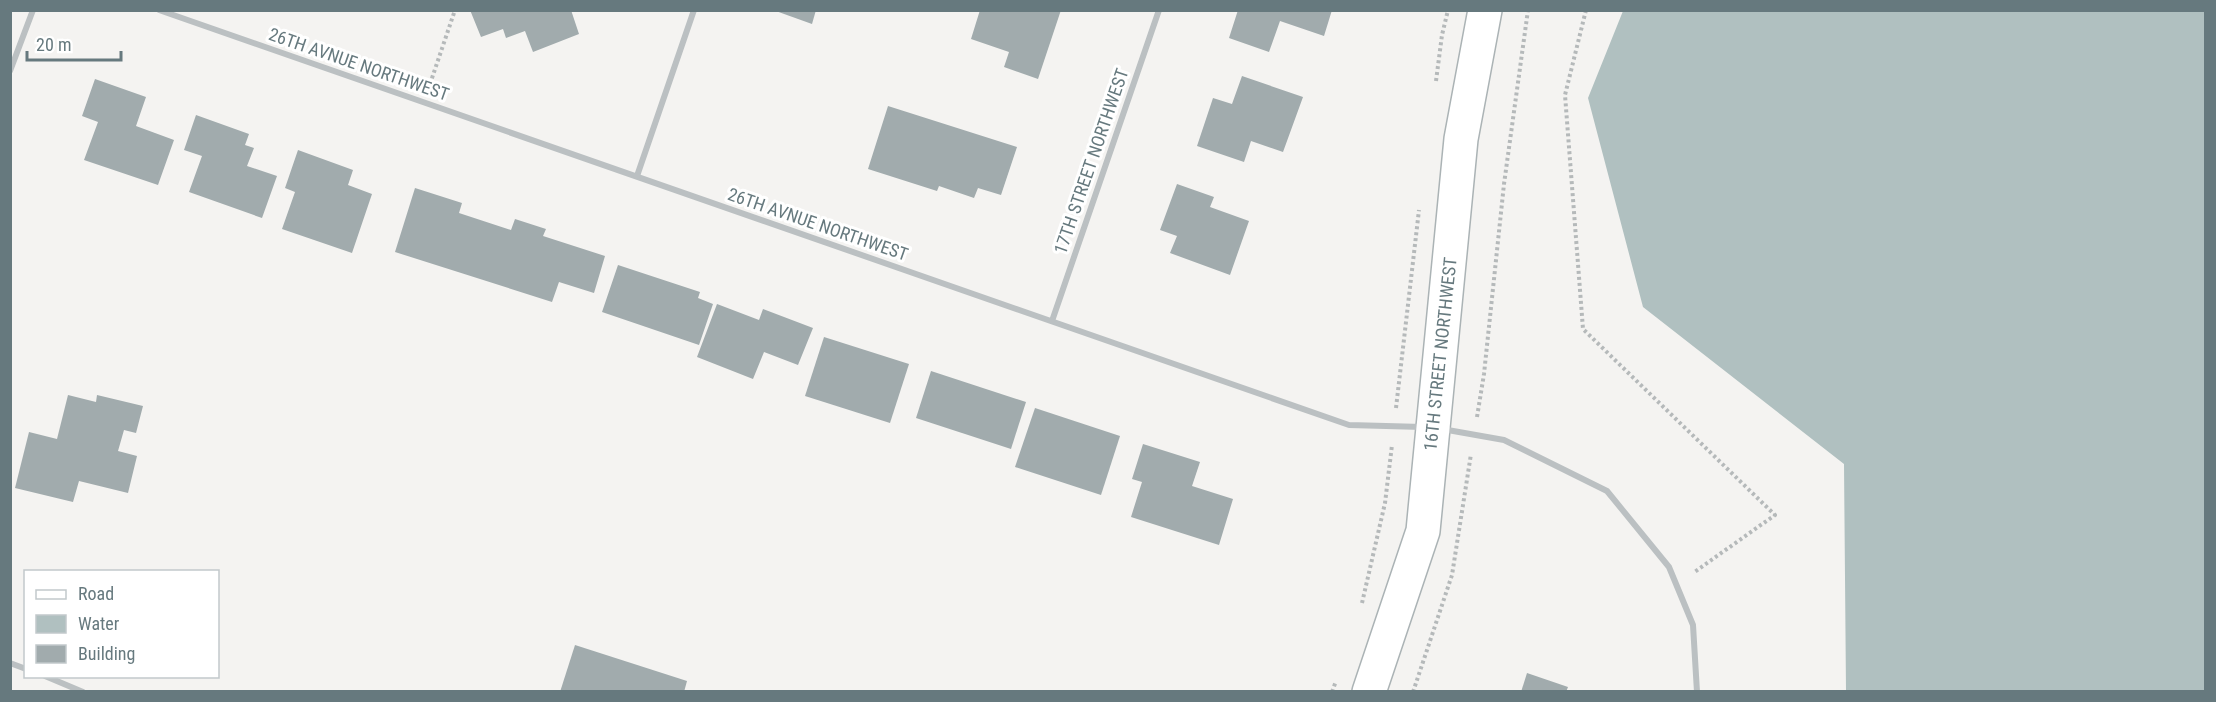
<svg xmlns="http://www.w3.org/2000/svg" width="2216" height="702" font-family="'Roboto Condensed',sans-serif">
<style>
.water{fill:#b0c0c0}
.building{fill:#a1abad}
.lines{fill:none;stroke-linecap:round;stroke-linejoin:round}
.secondary-casing{stroke:#abb3b5;stroke-width:36}
.path{stroke:#b5b9ba;stroke-width:4;stroke-dasharray:3 3;stroke-linecap:butt}
.street{stroke:#bbc0c2;stroke-width:6}
.secondary{stroke:#fff;stroke-width:33}
.labels{text-anchor:middle;dominant-baseline:central;stroke-width:6;stroke-linejoin:round;paint-order:stroke}
.street-label{font-size:18px;fill:#66797e;stroke:#fff}
</style>
<rect width="100%" height="100%" fill="#f4f3f1"/>
<polygon class="water" points="1623,11 2205,11 2205,691 1846,691 1844,464 1643,307 1588,98"/>
<g class="building">
<polygon points="470,10 571,10 579,34 533,52 525,31 506,38 503,29 481,37"/>
<polygon points="773,10 816,10 812,24"/>
<polygon points="980,10 1061,10 1038,79 1004,67 1009,52 971,39"/>
<polygon points="1238,10 1332,10 1324,36 1280,21 1269,52 1229,38"/>
<polygon points="1242,76 1303,97 1283,152 1251,141 1244,162 1197,146 1213,98 1232,104"/>
<polygon points="95,79 146,97 136,126 174,140 158,185 84,160 98,122 82,116"/>
<polygon points="888,106 1017,147 1001,195 978,188 974,198 939,186 937,191 868,169"/>
<polygon points="196,115 249,134 245,145 254,148 247,166 277,176 262,218 189,192 202,156 184,150"/>
<polygon points="298,150 353,170 348,185 372,194 352,253 282,229 295,192 285,188"/>
<polygon points="1177,184 1214,197 1210,207 1249,221 1230,275 1170,253 1177,236 1160,230"/>
<polygon points="415,188 462,203 459,213 511,230 515,219 546,229 543,236 605,256 594,293 559,282 552,302 395,252"/>
<polygon points="618,265 700,292 698,298 713,304 699,345 602,312"/>
<polygon points="717,304 759,320 763,309 813,328 798,365 764,352 753,379 697,357"/>
<polygon points="824,337 909,364 890,423 805,396"/>
<polygon points="931,371 1026,402 1011,449 916,418"/>
<polygon points="68,395 96,402 97,395 143,406 136,433 124,430 118,451 137,456 128,493 79,481 73,502 15,488 29,432 57,439"/>
<polygon points="1035,408 1120,436 1101,495 1015,467"/>
<polygon points="1143,444 1200,462 1192,486 1233,499 1219,545 1131,517 1142,482 1132,479"/>
<polygon points="575,645 687,681 684,692 560,692"/>
<polygon points="1527,673 1568,687 1566,692 1521,692"/>
</g>
<g class="lines">
<g class="secondary-casing">
<polyline id="secondary" points="1369,692 1423,531 1461,139 1485,10"/>
</g>
<g class="path">
<polyline points="1586,10 1565,95 1583,329 1775,515 1693,573"/>
<polyline points="1436,81 1442,35 1448,10"/>
<polyline points="430,84 455,10"/>
<polyline points="1396,408 1419,210"/>
<polyline points="1477,417 1484,374 1504,184 1528,10"/>
<polyline points="1362,603 1385,503 1392,445"/>
<polyline points="1332,692 1336,681"/>
<polyline points="1413,692 1452,575 1471,454"/>
</g>
<g class="street">
<polyline points="159,10 1349,425 1423,427"/>
<polyline points="10,71 33,10"/>
<polyline points="637,176 694,10"/>
<polyline points="1052,321 1159,10"/>
<polyline points="1442,429 1504,440 1607,491 1669,567 1693,625 1697,692"/>
<polyline points="10,663 26,669"/>
<polyline points="45,676 83,692"/>
</g>
<use href="#secondary" class="secondary"/>
</g>
<g class="labels">
<g class="street-label">
<text transform="translate(359 64) rotate(19)">26TH AVNUE NORTHWEST</text>
<text transform="translate(1091 161) rotate(-71)">17TH STREET NORTHWEST</text>
<text transform="translate(818 224) rotate(19)">26TH AVNUE NORTHWEST</text>
<text transform="translate(1440 354) rotate(-84)">16TH STREET NORTHWEST</text>
</g>
</g>
<rect width="2216" height="702" fill="none" stroke="#66797e" stroke-width="24"/>
<rect x="24" y="570" width="195" height="108" fill="#ffffff" stroke="#c2c9cb" stroke-width="1.5"/>
<rect x="36" y="590" width="30" height="9" fill="#ffffff" stroke="#c2c9cb" stroke-width="1.5"/>
<text x="78" y="600" font-size="18" fill="#66797e">Road</text>
<rect x="36" y="615" width="30" height="18" fill="#b0c0c0" stroke="#c2c9cb" stroke-width="1.5"/>
<text x="78" y="630" font-size="18" fill="#66797e">Water</text>
<rect x="36" y="645" width="30" height="18" fill="#a1abad" stroke="#c2c9cb" stroke-width="1.5"/>
<text x="78" y="660" font-size="18" fill="#66797e">Building</text>
<path d="M27 51v9h94v-9" fill="none" stroke="#66797e" stroke-width="3"/>
<text x="36" y="51" font-size="18" fill="#66797e" stroke="#ffffff" stroke-width="4.5" paint-order="stroke">20 m</text>
</svg>
